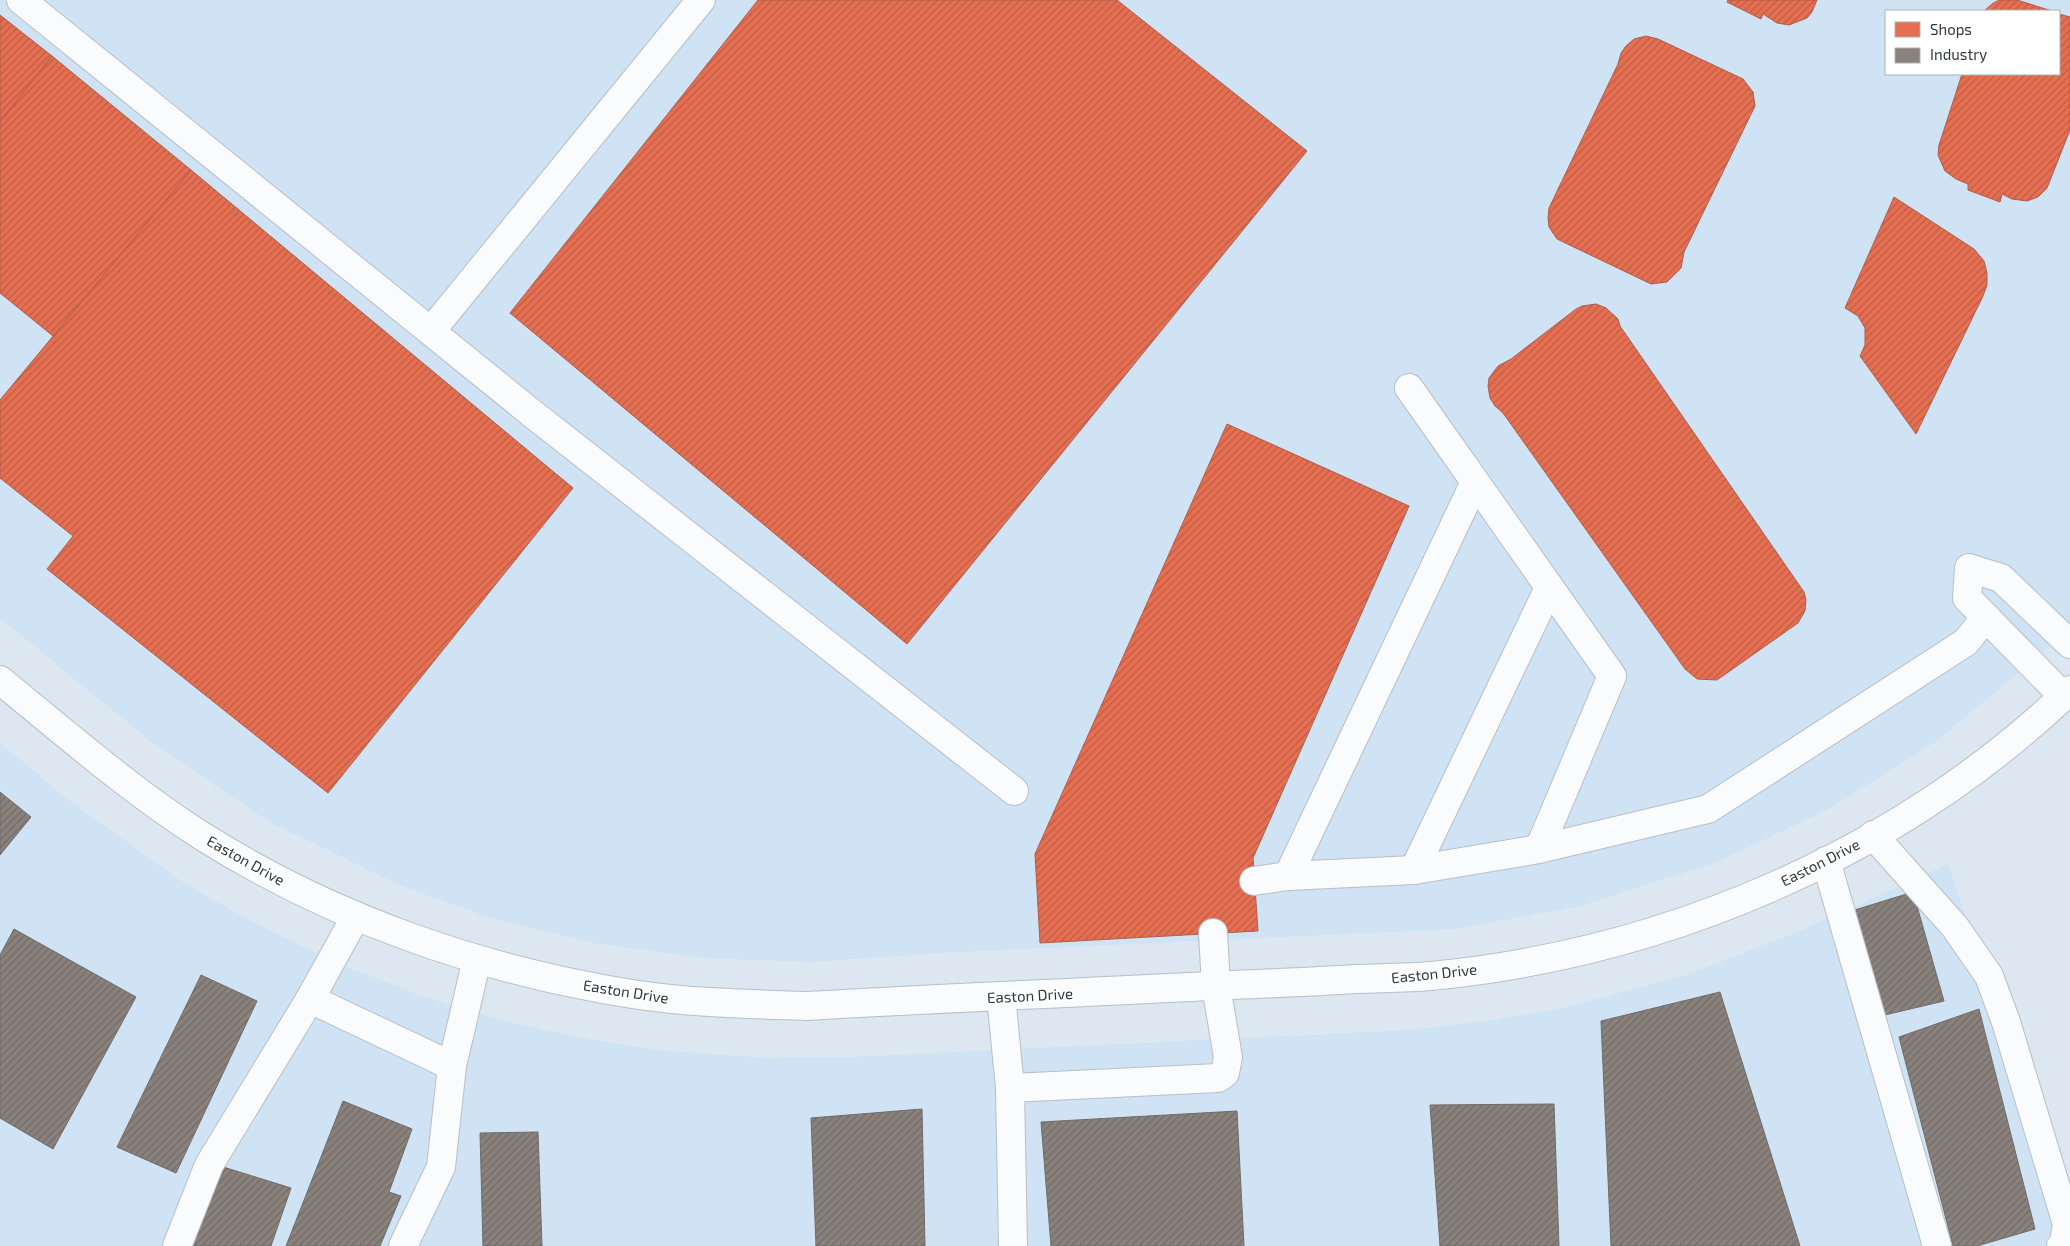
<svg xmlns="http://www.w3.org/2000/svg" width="2070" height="1246" font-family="'Exo 2',sans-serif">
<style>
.built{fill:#cfe3f5;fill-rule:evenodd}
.shops{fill:url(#shops-hatch);stroke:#b05e4c}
.industry{fill:url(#industry-hatch);stroke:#6f6b6a}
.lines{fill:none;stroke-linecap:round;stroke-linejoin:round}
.minor-casing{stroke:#b7bfc7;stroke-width:30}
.minor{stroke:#fafbfd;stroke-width:28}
.labels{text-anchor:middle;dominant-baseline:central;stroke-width:5;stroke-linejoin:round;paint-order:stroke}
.street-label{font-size:15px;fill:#30383f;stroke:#fff}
</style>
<defs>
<pattern id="shops-hatch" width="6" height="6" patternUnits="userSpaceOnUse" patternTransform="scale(1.25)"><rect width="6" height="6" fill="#e76f51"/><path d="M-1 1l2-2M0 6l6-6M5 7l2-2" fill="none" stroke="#bc5c45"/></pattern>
<pattern id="industry-hatch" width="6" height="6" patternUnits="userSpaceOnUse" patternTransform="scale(1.25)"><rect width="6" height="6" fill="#8a817c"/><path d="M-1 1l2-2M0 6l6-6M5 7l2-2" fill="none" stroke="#716b67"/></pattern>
</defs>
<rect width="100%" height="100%" fill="#dce7f1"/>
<g class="built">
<path d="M0,0H2070V624L2045,651L1934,743L1827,810L1714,863L1577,907L1454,929L940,953L812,962L703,958L594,943L488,917L402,886L269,822L149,740L0,618ZM1886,11H2059V74H1886Z"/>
<polygon points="0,743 70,801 184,883 249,920 334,962 422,996 499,1020 587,1039 666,1051 766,1058 852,1057 1408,1030 1486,1021 1567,1007 1689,974 1802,930 1948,864 2070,1217 2070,1246 0,1246"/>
</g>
<g class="shops">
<polygon points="758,0 1117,0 1307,151 907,644 510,313"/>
<polygon points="1728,0 1817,0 1812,12 1807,18 1789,25 1777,23 1763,14 1761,19 1727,2"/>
<polygon points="1999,0 2017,0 2052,11 1984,11 1992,4"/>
<polygon points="2059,14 2070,17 2070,130 2047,188 2038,197 2027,201 2012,199 2002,194 2000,202 1968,190 1968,184 1956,179 1945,171 1938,155 1939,145 1962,74 2059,74"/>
<polygon points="0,15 52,56 0,122"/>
<polygon points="1646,36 1658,39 1743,79 1753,92 1755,106 1684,252 1681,268 1667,282 1651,284 1557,239 1549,227 1548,218 1549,208 1618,64 1621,53 1626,46 1634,39"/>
<polygon points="52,56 191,170 53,336 0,293 0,122"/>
<polygon points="191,170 573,488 328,793 47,569 73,536 0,478 0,400"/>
<polygon points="1894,197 1974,249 1984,261 1987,273 1987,285 1983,296 1916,434 1860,356 1865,345 1865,328 1858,316 1845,308"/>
<polygon points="1596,304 1606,308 1618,319 1620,326 1804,592 1806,600 1805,611 1798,623 1717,680 1697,679 1685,669 1503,413 1495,406 1490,398 1488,386 1489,378 1498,366 1511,359 1576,309 1582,306"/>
<polygon points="1227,424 1409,506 1253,858 1258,931 1040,943 1035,854"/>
</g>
<g class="industry">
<polygon points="0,792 31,817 0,855"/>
<polygon points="1913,892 1944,1001 1872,1018 1845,913"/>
<polygon points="14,929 136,997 53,1149 0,1118 0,955"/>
<polygon points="201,975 257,1001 176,1173 117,1147"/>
<polygon points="1720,992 1800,1246 1611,1246 1601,1021"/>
<polygon points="1979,1009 2035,1229 1977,1246 1953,1246 1899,1037"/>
<polygon points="343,1101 412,1129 389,1192 401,1196 380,1246 286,1246"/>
<polygon points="1554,1104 1559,1246 1440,1246 1430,1105"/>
<polygon points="922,1109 925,1246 816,1246 811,1118"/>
<polygon points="1237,1111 1244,1246 1051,1246 1041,1122"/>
<polygon points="538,1132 542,1246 483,1246 480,1133"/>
<polygon points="220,1166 291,1188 271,1246 191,1246"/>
</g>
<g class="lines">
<g class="minor-casing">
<g id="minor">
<polyline points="21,0 534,415 1014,791"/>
<polyline points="431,331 701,0"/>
<polyline points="1409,388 1612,676 1539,849 1708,809 1966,642 1986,617"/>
<polyline points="1475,482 1288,876 1414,870 1539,849"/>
<path d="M0,680C66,734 130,790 202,836C332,918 481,970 632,994C690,1003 748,1004 807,1006C941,998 1075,993 1210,986C1259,984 1308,982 1357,979C1382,978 1407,978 1431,976C1667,953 1899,854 2070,690"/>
<polyline points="2063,696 1967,598 1969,568 2001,578 2070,644"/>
<polyline points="1873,835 1955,927 1989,976 2006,1022 2067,1224 2064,1243 2061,1246"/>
<polyline points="1826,861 1937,1246"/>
<polyline points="1414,870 1549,588"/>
<polyline points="1254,881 1288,876"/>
<polyline points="356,916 310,999 452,1066 477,959"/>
<polyline points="1001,996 1010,1088 1013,1246"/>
<polyline points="1010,1088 1218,1078 1225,1073 1228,1057 1216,986 1213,933"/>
<polyline points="177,1246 209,1165 310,999"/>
<polyline points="403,1246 441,1167 452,1066"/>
</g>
</g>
<use href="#minor" class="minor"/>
</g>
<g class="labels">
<g class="street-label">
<text transform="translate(246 860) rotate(29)">Easton Drive</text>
<text transform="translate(1820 862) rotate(-27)">Easton Drive</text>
<text transform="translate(1434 973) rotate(-6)">Easton Drive</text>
<text transform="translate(626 991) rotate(9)">Easton Drive</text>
<text transform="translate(1030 995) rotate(-3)">Easton Drive</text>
</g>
</g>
<rect x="1885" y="10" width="175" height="65" fill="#ffffff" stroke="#acafb2"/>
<rect x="1895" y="22" width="25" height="15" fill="#e76f51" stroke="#acafb2"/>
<text x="1930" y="35" font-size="15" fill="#30383f">Shops</text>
<rect x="1895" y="48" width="25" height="15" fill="#8a817c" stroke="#acafb2"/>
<text x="1930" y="60" font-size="15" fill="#30383f">Industry</text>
</svg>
